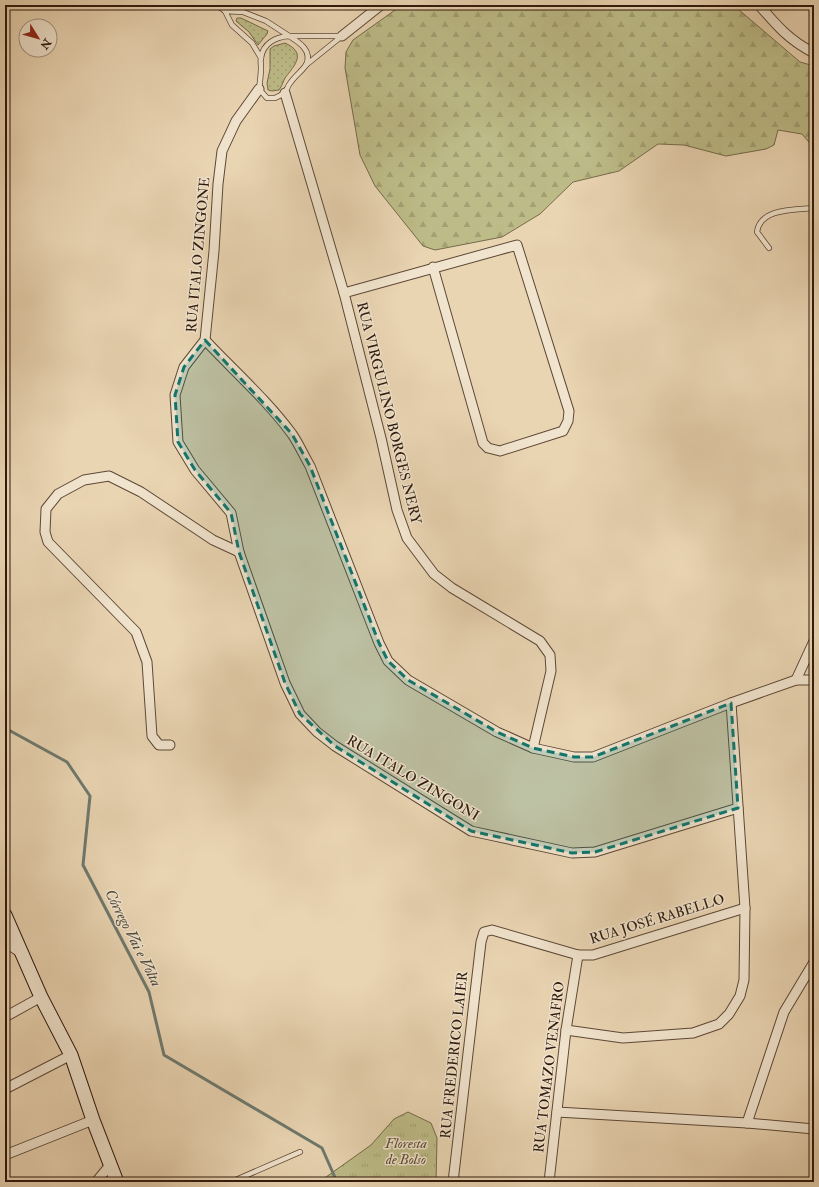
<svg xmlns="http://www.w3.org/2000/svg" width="819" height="1187" font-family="'IM FELL Double Pica',serif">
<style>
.grass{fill:url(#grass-dots);stroke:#766a4a}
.forest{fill:url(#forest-firs);stroke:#766a4a}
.park{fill:url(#park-tufts);stroke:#766a4a}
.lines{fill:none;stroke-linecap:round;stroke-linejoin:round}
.stream{stroke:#6e796e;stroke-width:3}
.lane-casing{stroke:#5d4836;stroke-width:6}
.street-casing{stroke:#5d4836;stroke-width:11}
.secondary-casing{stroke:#2e190d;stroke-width:15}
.lane{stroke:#f1e4ce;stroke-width:4.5}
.street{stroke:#f1e4ce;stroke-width:9}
.secondary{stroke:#f1e4ce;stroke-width:13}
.marked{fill:#0f766e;fill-opacity:0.2;stroke:#0f766e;stroke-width:3;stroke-dasharray:8 5;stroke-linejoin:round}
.labels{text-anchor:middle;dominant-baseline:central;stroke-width:3;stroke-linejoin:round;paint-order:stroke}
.street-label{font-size:14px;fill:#2e190d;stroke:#f1e4ce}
.park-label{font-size:14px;font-style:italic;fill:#594a32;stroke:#f1e4ce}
.water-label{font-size:15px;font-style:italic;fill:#4e493d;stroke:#f1e4ce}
</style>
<defs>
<pattern id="grass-dots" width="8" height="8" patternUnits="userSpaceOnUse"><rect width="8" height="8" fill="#bdbc88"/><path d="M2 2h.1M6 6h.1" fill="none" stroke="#a3a174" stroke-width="1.8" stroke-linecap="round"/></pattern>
<pattern id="forest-firs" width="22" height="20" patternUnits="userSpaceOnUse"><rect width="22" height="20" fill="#bdbc88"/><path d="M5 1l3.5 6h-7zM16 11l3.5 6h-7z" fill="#a3a174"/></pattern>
<pattern id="park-tufts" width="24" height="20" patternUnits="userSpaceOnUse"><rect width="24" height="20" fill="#bdbc88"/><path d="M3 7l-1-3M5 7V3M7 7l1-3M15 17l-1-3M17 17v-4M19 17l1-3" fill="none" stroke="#a3a174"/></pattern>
</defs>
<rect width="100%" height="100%" fill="#ead5b3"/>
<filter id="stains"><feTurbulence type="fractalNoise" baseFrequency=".005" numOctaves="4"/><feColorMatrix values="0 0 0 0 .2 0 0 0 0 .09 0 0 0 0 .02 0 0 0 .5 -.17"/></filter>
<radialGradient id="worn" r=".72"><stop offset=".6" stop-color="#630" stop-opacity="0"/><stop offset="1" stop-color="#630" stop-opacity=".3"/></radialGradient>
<g class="grass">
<polygon points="237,18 241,18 268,31 267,34 258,45 249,32 236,21"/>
<path d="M285,43C307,53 295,65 285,78C283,82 282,86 279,90L272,91L268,90L267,83L270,69V49L274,46Z"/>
</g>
<polygon class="forest" points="402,5 737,5 738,9 800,62 814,66 814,148 802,134 778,130 774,145 766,149 726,156 684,145 658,144 619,171 573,182 540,214 502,237 435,250 423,246 375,186 360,155 345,68 346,52 353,40"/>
<polygon class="park" points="408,1112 431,1123 437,1138 436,1182 319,1182 371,1145 394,1119"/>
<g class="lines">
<polyline class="stream" points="5,728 67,762 90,796 83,865 149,992 164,1055 322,1148 337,1182"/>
<g class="lane-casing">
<g id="lane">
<polyline points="217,5 225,11"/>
<path d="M289,36C299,42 313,51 306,65C302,71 295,76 291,82C288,85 287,89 285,93L275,98H267L259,89C260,82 261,75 261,67C261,64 260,61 261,58C263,43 276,37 289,36Z"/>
<polyline points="261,58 252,43 232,25 225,11 243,12 266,21 289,36 342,36 306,65"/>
<path d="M769,248L757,232C760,208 795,210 814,208"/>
<polyline points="231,1182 300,1152"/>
</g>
</g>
<g class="street-casing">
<g id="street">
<path d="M759,5C777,26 789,40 814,53"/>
<polyline points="342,36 381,5"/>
<polyline points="259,89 236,121 222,151 218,184 214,251 205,340 184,367 175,395 178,442 195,470 231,513 239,552 285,683 300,714 317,732 335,746 471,831 572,853 595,852 738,808"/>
<polyline points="285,93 344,293 381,438 397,510 407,538 434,574 452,588 540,641 550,655 551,671 533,748"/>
<polyline points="344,293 517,245 569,411 568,421 563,431 500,451 488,448 483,443 433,267"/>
<path d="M205,340C234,371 267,400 292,434C299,444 304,456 310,466L379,643L388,661L408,680L497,732L533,748L574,757H593L731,703L796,680H814"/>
<polyline points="796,680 814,641"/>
<polyline points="170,745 159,745 152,736 147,662 136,632 48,542 45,532 46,509 58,494 84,480 109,476 141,492 213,540 239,552"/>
<polyline points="5,938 11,946 21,953"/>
<polyline points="5,1017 41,997"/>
<polyline points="566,1030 623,1038 693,1033 719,1024 729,1014 740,996 744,980 745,908 731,703"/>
<polyline points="5,1089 71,1055"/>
<polyline points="557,1112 747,1123 814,1129"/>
<polyline points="747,1123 784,1012 814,962"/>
<polyline points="5,1155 93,1120"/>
<polyline points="96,1182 110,1165"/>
<polyline points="453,1182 481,942 484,932 492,930 578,955 593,955 745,908"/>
<polyline points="549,1182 566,1030 578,955"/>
<polyline points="813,1182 814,1178"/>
</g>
</g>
<g class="secondary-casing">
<polyline id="secondary" points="5,915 41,997 71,1055 93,1120 117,1182"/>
</g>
<use href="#lane" class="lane"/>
<use href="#street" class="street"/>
<use href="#secondary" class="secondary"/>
</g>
<path class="marked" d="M205,340L292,434L310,466L379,643L388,661L408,680L497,732L533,748L574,757H593L731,703L738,808L595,852L572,853L471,831L335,746L300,714L285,683L239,552L231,513L195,470L178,442L175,395L184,367Z"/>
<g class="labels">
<g class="street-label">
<text transform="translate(198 255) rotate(-85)">RUA ITALO ZINGONE</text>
<text transform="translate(389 413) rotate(76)">RUA VIRGULINO BORGES NERY</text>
<text transform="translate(413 778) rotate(31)">RUA ITALO ZINGONI</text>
<text transform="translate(657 919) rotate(-17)">RUA JOSÉ RABELLO</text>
<text transform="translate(454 1055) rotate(-84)">RUA FREDERICO LAIER</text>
<text transform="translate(549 1067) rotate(-83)">RUA TOMAZO VENAFRO</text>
</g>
<g class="park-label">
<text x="406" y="1143">Floresta<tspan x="406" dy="16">de Bolso</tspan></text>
</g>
<g class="water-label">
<text transform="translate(133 938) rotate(63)">Córrego Vai e Volta</text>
</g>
</g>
<rect width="819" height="1187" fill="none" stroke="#ead5b3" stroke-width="20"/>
<rect x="6" y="6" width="807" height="1175" fill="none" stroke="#2e190d" stroke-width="2"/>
<rect x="10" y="10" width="799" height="1167" fill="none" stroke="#2e190d"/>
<g transform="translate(38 38) rotate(127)"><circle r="19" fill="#f1e4ce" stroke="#a39381"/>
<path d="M0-3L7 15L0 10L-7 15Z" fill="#8f2418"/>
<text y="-6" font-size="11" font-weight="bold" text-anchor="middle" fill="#2e190d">N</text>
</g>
<rect width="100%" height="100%" filter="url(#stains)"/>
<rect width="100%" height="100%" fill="url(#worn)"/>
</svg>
